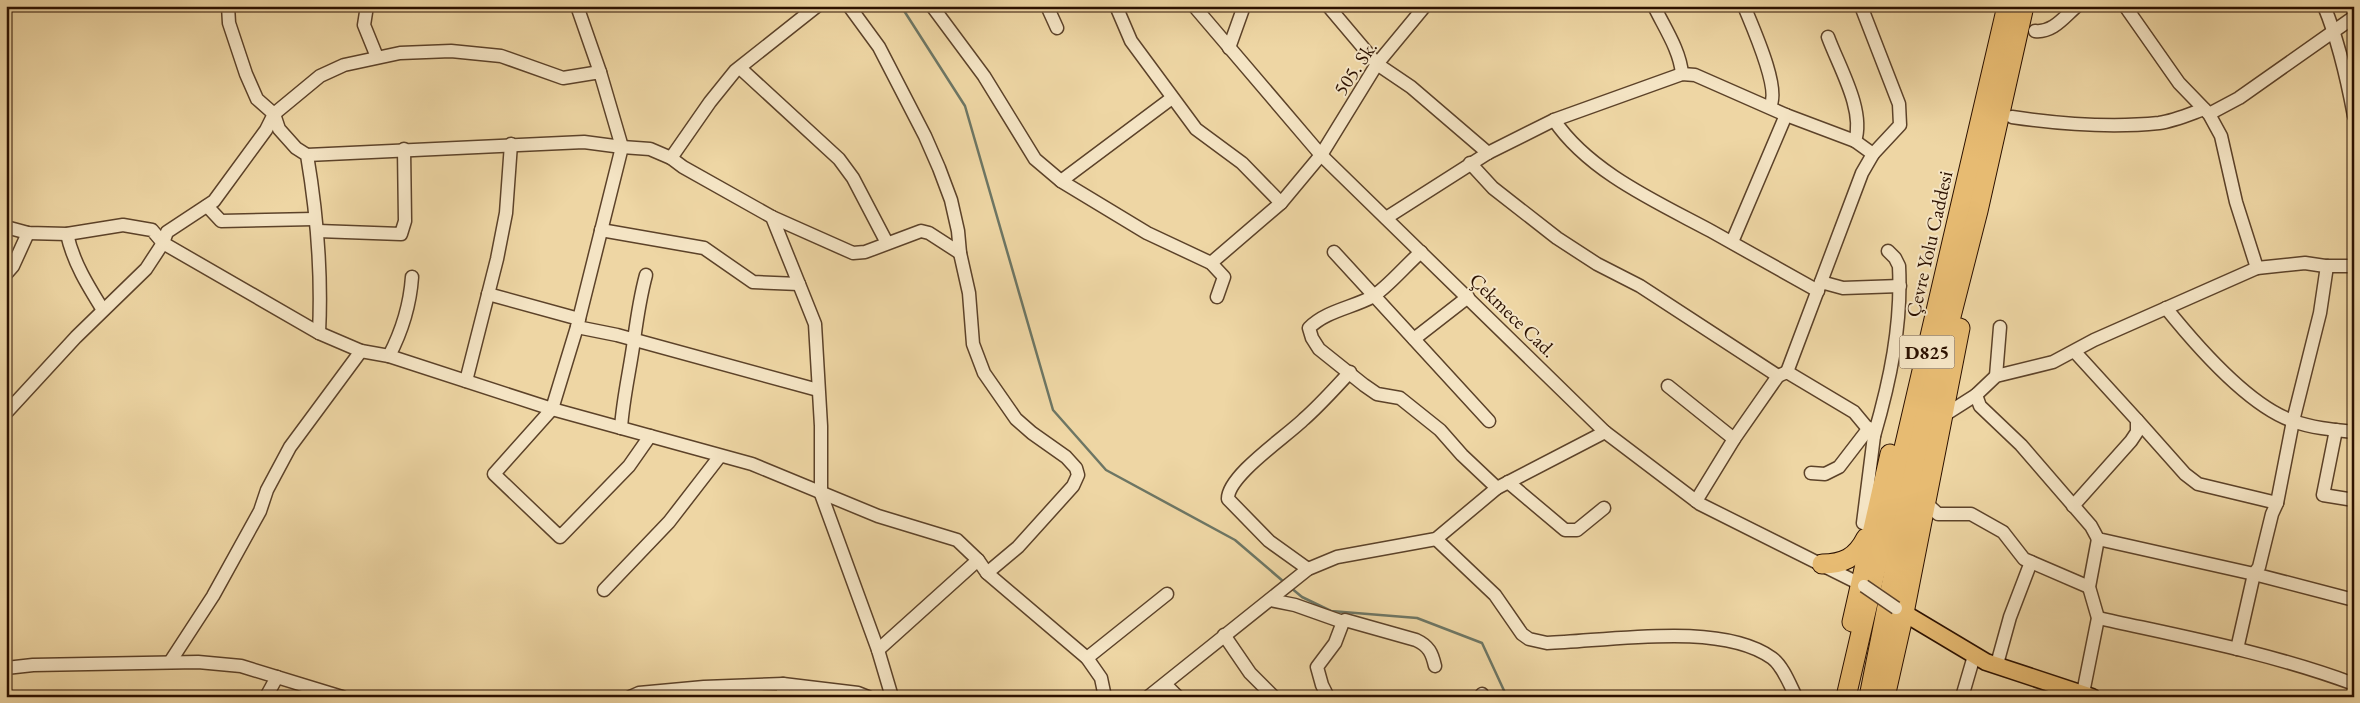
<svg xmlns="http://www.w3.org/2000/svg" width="2360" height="703" font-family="'EB Garamond',serif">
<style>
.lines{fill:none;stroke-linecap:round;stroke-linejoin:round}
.stream{stroke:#6d7664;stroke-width:2.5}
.minor-casing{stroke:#5c4229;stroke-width:15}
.major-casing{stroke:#2c1100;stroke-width:19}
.highway-casing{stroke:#2c1100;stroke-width:21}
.minor{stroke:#f4e4c4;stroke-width:12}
.major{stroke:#e7bb72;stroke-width:16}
.highway{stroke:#e7bb72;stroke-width:19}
.minor-bridge-casing{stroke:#5c4229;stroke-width:15;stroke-linecap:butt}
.minor-bridge{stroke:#f4e4c4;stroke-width:12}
.labels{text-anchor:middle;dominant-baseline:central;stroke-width:4;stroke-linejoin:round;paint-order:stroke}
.shield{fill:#f4e4c4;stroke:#68503b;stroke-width:1}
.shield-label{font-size:19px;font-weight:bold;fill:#2c1100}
.street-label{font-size:20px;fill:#2c1100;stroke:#f4e4c4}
</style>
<rect width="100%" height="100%" fill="#eed6a4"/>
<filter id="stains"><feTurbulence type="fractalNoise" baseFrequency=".004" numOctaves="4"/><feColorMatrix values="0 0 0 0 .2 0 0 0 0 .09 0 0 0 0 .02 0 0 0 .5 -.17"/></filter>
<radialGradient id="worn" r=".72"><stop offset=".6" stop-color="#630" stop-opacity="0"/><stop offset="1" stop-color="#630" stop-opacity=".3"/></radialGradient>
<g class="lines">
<g class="stream">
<polyline points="901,6 965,106 1053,410 1106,470 1235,540 1284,582"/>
<polyline points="1290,587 1302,597 1331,611 1417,618 1482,643 1507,697"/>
</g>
<g class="minor-casing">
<g id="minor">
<path d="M228,6L229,23L246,74L257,99L274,114L279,129L296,148L307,155C317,214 322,273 319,333"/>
<polyline points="367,6 364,25 377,57"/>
<polyline points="577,6 600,72"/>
<polyline points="849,6 879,47 925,136 939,168 951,200 958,231 960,253 969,293 973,344 984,373 1016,419 1032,433 1066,457 1076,468 1078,475 1073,486 1018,547 987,573"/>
<polyline points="932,6 984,76 1035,159 1061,181 1147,233 1211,263 1224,277 1217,297"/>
<polyline points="1047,6 1057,28"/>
<polyline points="1116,6 1131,41 1196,129 1242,163 1281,203"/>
<polyline points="1194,6 1321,155 1605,432 1700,504 1864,586"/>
<polyline points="1328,6 1377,64 1411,87 1488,153"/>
<path d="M1654,6C1664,27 1680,50 1682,74"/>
<path d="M1744,6C1752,26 1781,89 1770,106"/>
<polyline points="2125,6 2179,83 2209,114 2221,136 2236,202 2257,268"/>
<path d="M2324,6C2339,42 2347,78 2354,116"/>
<path d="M2035,31C2053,33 2064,17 2077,6"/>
<path d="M1828,37C1839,67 1865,110 1855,141"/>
<polyline points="1229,48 1244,6"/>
<polyline points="740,68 839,159 853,178 887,243"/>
<polyline points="2209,114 2239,98 2354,17"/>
<path d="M2012,117C2060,124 2111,128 2159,123C2174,121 2190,114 2204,109"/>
<path d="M1554,120C1589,172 1657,202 1711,231C1747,251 1783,271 1818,291"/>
<polyline points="307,155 584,142 622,147 650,149 671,158 683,167 772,217 799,284 815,324 821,426 821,494 878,650 892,697"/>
<polyline points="671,158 710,102 735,71 817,6"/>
<polyline points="1470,163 1493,188 1557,238 1597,264 1640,286 1778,376 1787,372 1854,412 1874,436 1863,523 1872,526"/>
<polyline points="1061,181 1172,98"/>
<polyline points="207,206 221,221 314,219"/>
<polyline points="772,217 853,253 865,252 921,231 929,233 960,253"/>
<polyline points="1386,218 1488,153 1554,120 1682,74 1695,75 1786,115 1855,141 1873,154"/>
<polyline points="6,227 28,233 67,234 123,225 152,230 163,243 319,333 361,351 389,356 552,409 752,464 878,516 957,540 978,560 987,573 1087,658 1101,678 1105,697"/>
<polyline points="601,230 704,248 753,282 799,284"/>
<polyline points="318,231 401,234 405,221 404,149"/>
<path d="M67,234C73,262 88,286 103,310"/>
<polyline points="1732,242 1786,115"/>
<polyline points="1334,252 1489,421"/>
<path d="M1421,252C1407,264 1387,288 1372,297C1351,308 1326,311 1309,328L1312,338L1319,349L1364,385L1377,394L1400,398L1440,430L1462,455L1497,488"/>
<polyline points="1211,263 1281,203 1321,155 1377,64 1425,6"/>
<polyline points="6,274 13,266 28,233"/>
<polyline points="1821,282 1843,288 1900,286"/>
<polyline points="488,294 579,319"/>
<path d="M2166,308C2195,344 2249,406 2293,421C2312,428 2334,430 2354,432"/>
<polyline points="577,327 617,335 818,390"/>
<polyline points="1414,339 1468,297"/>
<path d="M389,356C402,331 410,306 412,277"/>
<polyline points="1787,372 1862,173 1873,154 1900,125 1899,104 1861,6"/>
<polyline points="1996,376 2000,327"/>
<polyline points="466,381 497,259 506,213 511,144"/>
<polyline points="1668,386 1734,439"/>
<polyline points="1976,395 1980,406 2021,445 2091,526 2098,539 2254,574 2354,600"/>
<polyline points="6,413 76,337 146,269 163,243 167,232 214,201 266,130 274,114 320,76 344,65 400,53 451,51 501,56 563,78 600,72 622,147 577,327 552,409 494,474 560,537 629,466 650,436"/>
<polyline points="1943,416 1976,395 1996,376 2053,362 2094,340 2257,268 2305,263 2325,266 2354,266"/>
<polyline points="2137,420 2185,474 2198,484 2277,503"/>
<path d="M621,428C623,398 630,370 634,340C637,318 640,297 646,275"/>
<polyline points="2336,430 2323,495 2354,500"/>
<path d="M1874,436C1890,381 1902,325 1899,266L1895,258L1888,251"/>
<polyline points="1811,473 1825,474 1839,467 1869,428"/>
<polyline points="1508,482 1565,530 1577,530 1604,508"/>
<polyline points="1696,501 1734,439 1778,376"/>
<polyline points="1926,503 1938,514 1971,514 2003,532 2024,559 2089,587"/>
<polyline points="2073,506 2131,441 2137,432 2137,420 2075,352"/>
<path d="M1436,539L1495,595L1522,634L1529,639L1547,643C1608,641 1721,621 1772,658C1783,666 1790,685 1796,697"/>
<path d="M1308,569L1269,541L1228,499C1227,476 1287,436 1304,419C1320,405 1335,388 1350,372"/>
<polyline points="604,590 669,522 720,456"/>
<path d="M1270,600L1295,605L1343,622L1345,620L1416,640C1429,646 1432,653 1435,666"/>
<path d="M2098,618C2184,637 2271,653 2354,684"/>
<polyline points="1224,635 1250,673 1274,697"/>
<polyline points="2237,649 2254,574 2259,567 2272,514 2277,503 2293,421 2320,313 2327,266"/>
<polyline points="878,650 978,560"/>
<polyline points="1087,658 1167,594"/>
<polyline points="170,662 213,596 260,511 267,490 290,447 361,351"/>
<polyline points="1997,664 2010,617 2031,562"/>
<polyline points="6,668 33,665 198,662 241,666 342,697"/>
<polyline points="783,684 783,697"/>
<polyline points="1166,685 1178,697"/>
<polyline points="2083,693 2098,618 2089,587 2098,539"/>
<polyline points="1482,694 1483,697"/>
<polyline points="266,697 277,677"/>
<polyline points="630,697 639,693 704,687 783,684 858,693 868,697"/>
<polyline points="1148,697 1308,569 1337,557 1436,539 1497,488 1605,432"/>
<polyline points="1328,697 1322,685 1317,667 1335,643 1343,622"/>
<polyline points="1962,697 1974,656"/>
</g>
</g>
<g class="major-casing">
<polyline id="major" points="1904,613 1986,662 2092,697"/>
</g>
<g class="highway-casing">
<g id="highway">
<path d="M1822,564C1843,564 1856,558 1866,538"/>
<polyline points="1852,622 1890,454"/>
<polyline points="1846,697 2007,6"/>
<polyline points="1869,697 1923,426 1978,211 2024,6"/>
<polyline points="1885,697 1904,613 1960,328"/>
</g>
</g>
<use href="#minor" class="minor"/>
<use href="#major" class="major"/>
<use href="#highway" class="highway"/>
<g class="minor-bridge-casing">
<polyline id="minor-bridge" points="1864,586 1896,608"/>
</g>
<use href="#minor-bridge" class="minor-bridge"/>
</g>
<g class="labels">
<rect class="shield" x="1899.5" y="335.5" width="55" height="33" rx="4"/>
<g class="shield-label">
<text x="1927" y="352">D825</text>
</g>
<g class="street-label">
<text transform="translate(1355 68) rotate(-56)">505. Sk.</text>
<text transform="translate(1929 244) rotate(-77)">Çevre Yolu Caddesi</text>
<text transform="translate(1513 315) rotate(44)">Çekmece Cad.</text>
</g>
</g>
<rect width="2360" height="703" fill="none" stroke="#eed6a4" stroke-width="25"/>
<rect x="8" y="8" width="2345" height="688" fill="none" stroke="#2c1100" stroke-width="2.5"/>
<rect x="12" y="12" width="2335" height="678" fill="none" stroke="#2c1100"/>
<rect width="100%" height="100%" filter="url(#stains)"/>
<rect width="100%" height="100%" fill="url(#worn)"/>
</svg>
